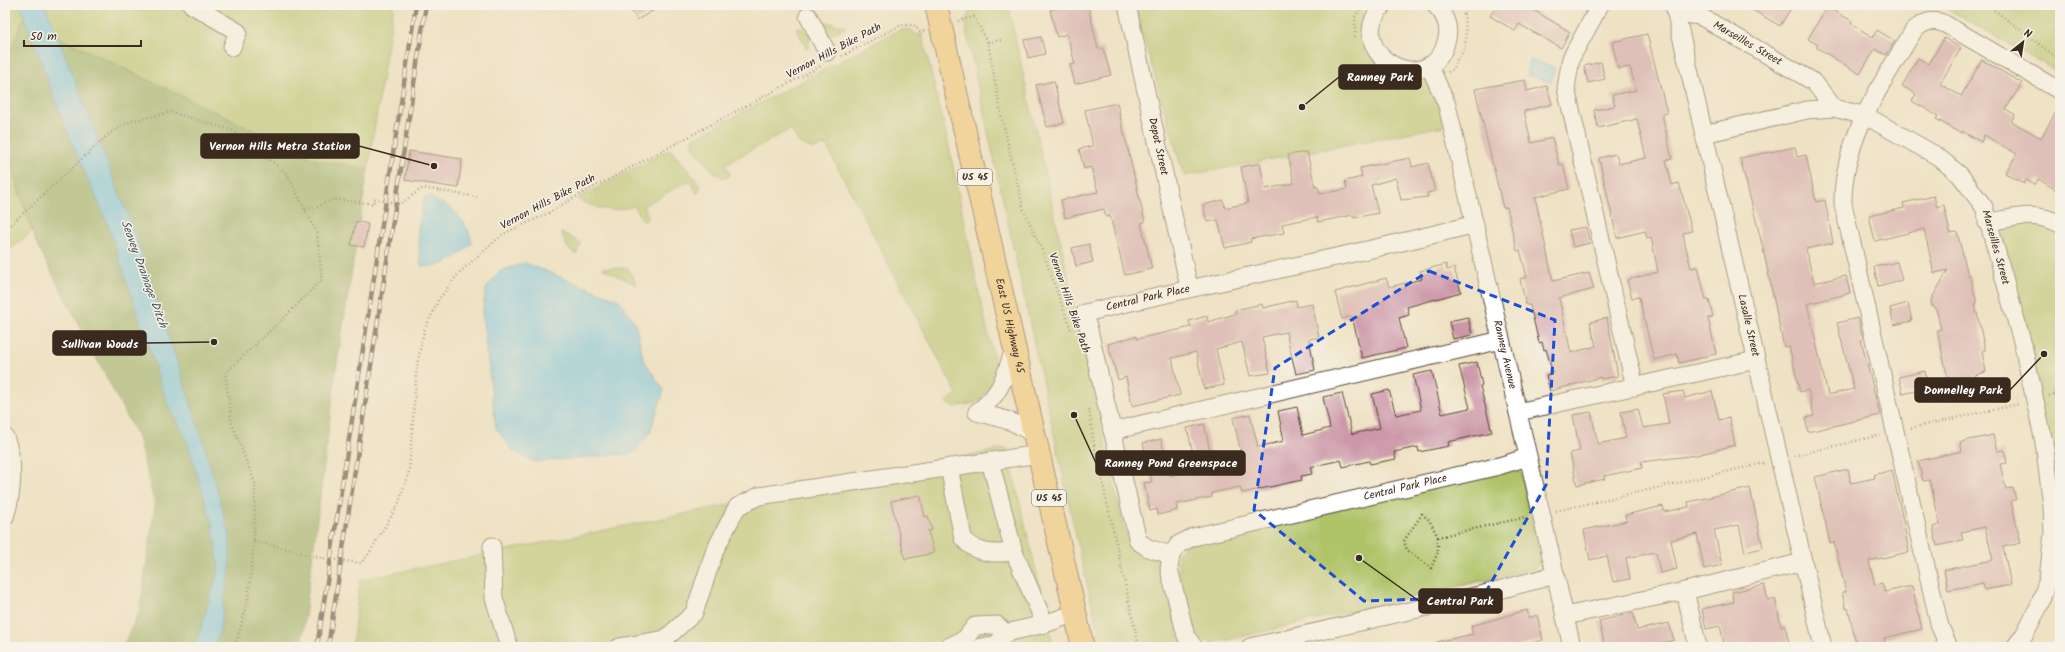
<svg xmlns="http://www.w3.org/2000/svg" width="2065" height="652" font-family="Kalam,sans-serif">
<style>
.green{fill:#afc367;stroke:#757642}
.forest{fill:#8ba95c;stroke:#636a3d}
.water{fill:#6dc4ea;stroke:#547784}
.building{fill:#cc98a9}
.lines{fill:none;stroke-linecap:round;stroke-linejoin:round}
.minor-casing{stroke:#564637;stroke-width:19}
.major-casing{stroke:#564637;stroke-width:24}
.path{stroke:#564637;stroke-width:2.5;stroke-dasharray:1 3;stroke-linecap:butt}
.minor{stroke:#fff;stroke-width:17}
.major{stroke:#f4c16b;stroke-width:22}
.rail-casing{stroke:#3b2a1e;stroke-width:4.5}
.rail{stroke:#f7f3e8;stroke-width:3;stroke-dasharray:9;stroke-linecap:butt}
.marked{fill:none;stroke:#1d4ed8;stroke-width:3;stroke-dasharray:8 5;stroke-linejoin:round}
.labels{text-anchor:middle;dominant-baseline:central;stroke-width:3;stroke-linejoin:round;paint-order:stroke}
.shield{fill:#f7f3e8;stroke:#73665b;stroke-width:1}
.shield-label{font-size:10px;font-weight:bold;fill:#3b2a1e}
.street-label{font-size:11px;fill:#3b2a1e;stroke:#f7f3e8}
.water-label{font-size:12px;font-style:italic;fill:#4a585b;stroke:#f7f3e8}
.leader{fill:none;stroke:#3b2a1e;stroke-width:1.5}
.callout-dot{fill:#3b2a1e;stroke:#f7f3e8;stroke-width:1.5}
.callout{fill:#3b2a1e;stroke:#3b2a1e;stroke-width:1.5}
.callout-label{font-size:12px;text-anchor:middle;font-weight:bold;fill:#fff}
</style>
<rect width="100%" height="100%" fill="#f7f3e8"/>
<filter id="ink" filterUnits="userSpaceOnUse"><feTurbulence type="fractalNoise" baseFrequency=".025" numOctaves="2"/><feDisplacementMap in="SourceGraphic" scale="8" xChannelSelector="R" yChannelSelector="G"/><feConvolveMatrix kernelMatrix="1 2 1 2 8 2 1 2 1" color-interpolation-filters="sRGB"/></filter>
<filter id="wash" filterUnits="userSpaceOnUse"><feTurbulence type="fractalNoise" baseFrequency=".012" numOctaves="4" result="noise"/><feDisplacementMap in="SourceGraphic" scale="16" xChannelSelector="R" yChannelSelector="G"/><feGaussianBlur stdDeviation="0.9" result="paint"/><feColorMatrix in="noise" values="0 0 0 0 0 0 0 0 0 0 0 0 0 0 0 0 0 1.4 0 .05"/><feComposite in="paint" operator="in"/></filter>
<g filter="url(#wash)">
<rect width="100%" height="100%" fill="#efe2c4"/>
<g class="green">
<polygon points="5,5 394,5 368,169 315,160 23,20 5,65"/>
<polygon points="973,5 1008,5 1124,529 1129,539 1159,555 1181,644 1179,647 1102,647 1080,554 967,35 966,19"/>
<path d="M1134,5H1355C1366,15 1367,24 1367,38L1416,74L1427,77L1436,88L1444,126L1184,176Z"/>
<polygon points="1941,5 2060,5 2060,73"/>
<polygon points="819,21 845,26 845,28 826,37"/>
<polygon points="801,27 810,35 809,46 807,49 796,28"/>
<path d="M901,29L912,30L917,35L922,34L949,147L980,298L997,371L993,387L976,403L954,407L948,405L947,401L957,394L826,145L813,149L799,143L791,129L725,164L730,174L728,177L724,178C714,175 692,150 692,139Z"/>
<polygon points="5,147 32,231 5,254"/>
<path d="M670,149L699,183L701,187L697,194L690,180L643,206L649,217L644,222L634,206C609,213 601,210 577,199Z"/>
<polygon points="2015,223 2046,226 2060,234 2060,475 2053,464 2002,245 2002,236 2005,227"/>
<polygon points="561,232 581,243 576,255 567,247"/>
<polygon points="602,268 628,268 637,285"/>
<polygon points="1007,448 1054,647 352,647 360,580"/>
<polygon points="1511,469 1521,472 1540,554 1539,564 1533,569 1214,643 1202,640 1191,625 1177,563 1178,553 1185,545"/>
</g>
<polygon class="forest" points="23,20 315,160 368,169 336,370 301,647 123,647 140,609 155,505 138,438 36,242 5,146 5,65"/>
<g class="water">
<polygon points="20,5 45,5 134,231 203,441 230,535 230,568 219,634 213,647 195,647 219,568 213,527 186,438 167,402 107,222 66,129"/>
<polygon points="1530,60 1555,67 1551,82 1526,75"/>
<path d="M430,196C438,204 444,203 451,208C460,216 471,231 472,243C457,258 443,268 421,266L418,230L424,198Z"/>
<polygon points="525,263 619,300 635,323 644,361 664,390 650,432 634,453 535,462 513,451 496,428 482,314 486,289 500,271"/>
</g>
<g id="blocks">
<g class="building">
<polygon points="628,5 663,5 637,20"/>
<polygon points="1071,5 1088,5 1098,49 1103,48 1111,75 1075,84 1070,65 1075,64 1067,34 1057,37 1050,10"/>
<polygon points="1497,5 1525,5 1570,32 1561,48 1519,24 1515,31 1490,16"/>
<polygon points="1744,5 1793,5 1780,26"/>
<polygon points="1827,7 1852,21 1851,24 1873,37 1877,30 1895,41 1886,55 1875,49 1860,74 1816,47 1818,45 1808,39"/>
<polygon points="1647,34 1667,113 1662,114 1672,159 1666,160 1672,185 1679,183 1692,231 1683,233 1685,244 1691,268 1698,267 1706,300 1709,300 1713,317 1708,318 1716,354 1679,363 1677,354 1654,360 1639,297 1632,298 1627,280 1658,272 1651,237 1647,238 1645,231 1617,238 1599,158 1616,154 1619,164 1646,158 1637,119 1598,128 1594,110 1615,106 1612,95 1636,90 1630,67 1618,69 1612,42"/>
<polygon points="1041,37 1045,54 1028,58 1024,40"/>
<polygon points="1944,38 1961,48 1940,84 1961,96 1982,60 2022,83 2006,109 2015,115 2011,121 2041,138 2060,105 2060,192 2038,179 2035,185 2026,180 2024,184 2005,173 2017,154 1984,135 1981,142 1962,131 1961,133 1936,119 1938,116 1912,101 1916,94 1902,86 1918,58 1929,64"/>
<polygon points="1601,62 1605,79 1588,83 1584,66"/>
<polygon points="1525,80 1527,91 1547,86 1552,104 1524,111 1531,143 1552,138 1559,165 1563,164 1569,189 1535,197 1553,281 1589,273 1594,289 1559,298 1571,353 1596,346 1590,322 1607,318 1618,376 1601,379 1601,377 1550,391 1546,375 1553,373 1546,349 1544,350 1542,342 1539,343 1530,305 1526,305 1520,279 1527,277 1520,250 1517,251 1507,207 1503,208 1475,89"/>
<polygon points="1054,81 1064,123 1047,127 1036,85"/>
<polygon points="1117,103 1145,222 1141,223 1152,269 1125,275 1110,216 1106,217 1104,209 1065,218 1061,200 1098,192 1091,167 1084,169 1079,149 1093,146 1085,110"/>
<polygon points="1795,147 1797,157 1806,155 1816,202 1825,200 1833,243 1806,249 1814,283 1846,276 1850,293 1807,304 1828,395 1854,389 1837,323 1858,318 1863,339 1861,340 1880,415 1808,432 1805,418 1814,416 1808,390 1800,392 1789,346 1784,347 1762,244 1740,158"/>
<polygon points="409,151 462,159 458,188 405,180"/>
<polygon points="1307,152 1315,187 1318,187 1320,194 1347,189 1345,181 1362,177 1360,168 1410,158 1412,167 1428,163 1435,191 1427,193 1428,197 1401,200 1396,178 1371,185 1378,213 1354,218 1353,215 1318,222 1317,217 1282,224 1284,233 1250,239 1251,242 1225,248 1218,220 1207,222 1203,205 1223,200 1225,208 1248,203 1241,167 1260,163 1265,189 1294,183 1288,155"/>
<polygon points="1934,196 1937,207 1944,205 1950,233 1957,232 1968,275 1970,275 1977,304 1975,304 1985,350 1982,351 1986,372 1975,375 1979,390 1952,396 1937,330 1941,329 1936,308 1932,306 1931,300 1948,270 1934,273 1924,229 1875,241 1869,216 1904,208 1903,203"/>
<polygon points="356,221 368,224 364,247 351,245"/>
<polygon points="1586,227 1590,243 1573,247 1569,230"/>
<polygon points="1089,244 1093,262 1076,266 1072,248"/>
<polygon points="1897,262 1902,280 1878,286 1874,267"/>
<polygon points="1446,264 1447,270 1454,268 1461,292 1407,307 1409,315 1399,318 1406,348 1362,358 1352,316 1342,319 1335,292 1386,278 1389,287 1422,279 1420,271"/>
<polygon points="1296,300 1297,307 1312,304 1319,337 1309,339 1315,370 1296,374 1286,332 1262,337 1270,373 1250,376 1242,342 1216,349 1224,385 1204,389 1196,352 1172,358 1180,395 1132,406 1126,377 1118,380 1108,344 1136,336 1137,339 1191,327 1189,321 1207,316 1208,322 1235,314 1235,310 1262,304 1263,308"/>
<polygon points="1908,303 1912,321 1894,325 1890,308"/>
<polygon points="1468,317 1472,335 1453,339 1449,321"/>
<polygon points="1477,362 1482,385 1480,386 1492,432 1448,442 1449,446 1419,452 1418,447 1394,452 1396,459 1370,464 1369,461 1343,467 1341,460 1310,467 1312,474 1301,476 1302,480 1242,493 1240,487 1212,493 1212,497 1176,504 1177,510 1158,515 1157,509 1150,511 1144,483 1152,482 1143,443 1161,439 1170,476 1197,470 1187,428 1204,424 1214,468 1243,461 1233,418 1250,414 1258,447 1284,441 1278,411 1297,407 1303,435 1330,428 1323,397 1342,393 1352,434 1380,428 1372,394 1389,390 1396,415 1421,410 1413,375 1432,371 1442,414 1470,408 1459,366"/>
<polygon points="1925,371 1929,388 1903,394 1899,377"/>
<polygon points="1683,391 1685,398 1712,391 1719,420 1729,418 1735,445 1697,455 1641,462 1642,468 1604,476 1605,479 1577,485 1570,453 1580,451 1573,415 1591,412 1598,444 1626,438 1621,412 1638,409 1643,428 1669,424 1663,394"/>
<polygon points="1993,435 1997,451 2004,450 2007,463 2000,464 2006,489 2013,488 2016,500 2011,501 2021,543 2003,547 2011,585 1984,590 1983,583 1948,590 1944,570 1993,560 1985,527 1961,532 1963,540 1937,546 1933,527 1940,525 1930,480 1923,481 1918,461 1962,451 1960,442"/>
<polygon points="1848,469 1851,483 1875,478 1874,475 1892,470 1904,525 1909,552 1869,561 1875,585 1882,583 1885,592 1912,586 1922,629 1884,638 1886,647 1857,647 1848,608 1846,609 1842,592 1846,592 1834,542 1830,543 1815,477"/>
<polygon points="1750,488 1763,548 1745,552 1739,525 1714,530 1722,565 1704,569 1697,534 1671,540 1677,569 1660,573 1656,552 1626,558 1630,579 1613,582 1607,556 1590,560 1584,530 1627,521 1625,515 1663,506 1664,512 1689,507 1688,502"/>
<polygon points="920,495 925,517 928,516 932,530 928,531 934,553 905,559 891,501"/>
<polygon points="1764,585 1768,600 1775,598 1781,626 1785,625 1790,647 1747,647 1747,644 1725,647 1720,626 1706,629 1702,609 1734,602 1732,592"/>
<polygon points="1527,610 1529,618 1537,615 1543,640 1516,647 1437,647 1437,642 1473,634 1471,626"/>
<polygon points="1633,613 1637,630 1669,623 1674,640 1644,647 1605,647 1599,621"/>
</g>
</g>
</g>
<g filter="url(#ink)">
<use href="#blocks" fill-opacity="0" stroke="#564637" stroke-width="1"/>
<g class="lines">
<g class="minor-casing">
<g id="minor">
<polyline points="192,5 238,32 232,47"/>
<path id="s1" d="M1127,5L1189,287"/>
<path d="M1383,5C1338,55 1434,104 1447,38C1450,26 1444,13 1435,5"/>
<polyline points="1600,5 1571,58 1566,88 1635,387"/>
<path id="s2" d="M1674,5L1823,647"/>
<path id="s3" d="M1676,13L1700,16L1814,82L1834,108L1866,116L1937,156L1960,175L1984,207L2023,345L2044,442L2052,506L2053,533L2048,579L2039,606L2024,635L2015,647"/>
<polyline points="808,16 827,52"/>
<path id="s4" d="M1429,65L1447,105L1572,647"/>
<polyline points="1704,134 1807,110 1834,108"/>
<path d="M1987,223C2012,217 2037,211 2060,224"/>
<path d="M977,412C1001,395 1005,376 1014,349"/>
<path d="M977,412C1001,419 1013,419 1034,435"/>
<polyline points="1518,412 1756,360"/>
<polyline points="1112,431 1501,340"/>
<path d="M5,437C15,462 13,492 5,517"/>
<polyline points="990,461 1014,552 1045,624"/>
<path d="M949,467L963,538C976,555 995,554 1014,552"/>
<polyline points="492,546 494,598 509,647"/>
<path id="s5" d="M1171,555L1148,548L1138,541L1085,313C1214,281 1346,258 1475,224"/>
<polyline points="1685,591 1698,647"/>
<polyline points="1565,616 1685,591 1803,562"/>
<polyline points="619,647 665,639 694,613 715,550 737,507 759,496 1039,454"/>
<polyline points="948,647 965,639 975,626 997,625 1006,633"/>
<polyline points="981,647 996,645 1006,633 1045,624 1075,613"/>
<path id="s6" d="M1194,647L1186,636L1169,569L1171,555L1179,544L1193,537L1499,466L1528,457"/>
<polyline points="1250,647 1484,594 1555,575"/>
<path d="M1949,647L1940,627L1843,204C1842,139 1882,83 1914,30C1925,21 1932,19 1945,24L2060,91"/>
</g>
</g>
<g class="major-casing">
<g id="major">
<path id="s7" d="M936,5L1083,647"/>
</g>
</g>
<g class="path">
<polyline points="1988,5 2060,60"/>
<polyline points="958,21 974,17 988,43 1002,119 1024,211 1042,250 1071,330"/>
<polyline points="1355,37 1355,17 1362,5"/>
<polyline points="988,42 1001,40"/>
<polyline points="842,56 901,25 914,25 920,32 924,31"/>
<polyline points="1370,69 1389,82"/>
<path d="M1448,72L1454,69C1454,61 1461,56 1464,49C1468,37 1465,26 1464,14L1466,10L1461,5"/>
<polyline points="305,209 317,207 333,199 373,204 374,199 400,204 423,188 477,197"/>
<polyline points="5,230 110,133 131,121 171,112 234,131 287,174 317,233 322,279 288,314 225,373 232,424 255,483 254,541 248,600 235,647"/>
<polyline points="2049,396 2060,393"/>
<polyline points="1089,409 1094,444 1139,647"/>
<polyline points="1911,428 2019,404"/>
<polyline points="1794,456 1880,435"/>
<polyline points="1556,511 1764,463"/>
<polyline points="1438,537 1438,552 1431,568 1407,550 1404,541 1422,514 1429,520 1438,537 1526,517"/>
<polyline points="254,541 323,558 361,563 368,555 398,505 409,472 417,365 424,331 439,299 460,272 503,234 549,213 570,200 821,66"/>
</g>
<use href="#minor" class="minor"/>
<use href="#major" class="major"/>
<g class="rail-casing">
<g id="rail">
<polyline points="317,647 416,5"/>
<polyline points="328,647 426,5"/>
</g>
</g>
<use href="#rail" class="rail"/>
</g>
</g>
<path d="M0 0H2065V652H0ZM1429,271L1555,320L1546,485L1483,597L1364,601L1254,510L1275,368Z" fill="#efe2c4" fill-opacity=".55" fill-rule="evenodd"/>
<path class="marked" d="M1429,271L1555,320L1546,485L1483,597L1364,601L1254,510L1275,368Z"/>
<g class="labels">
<g class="shield">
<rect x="958" y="169" width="34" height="16" rx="3"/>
<rect x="1032" y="490" width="34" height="16" rx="3"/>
</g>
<g class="shield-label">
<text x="975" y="177">US 45</text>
<text x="1049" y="498">US 45</text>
</g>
<g class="street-label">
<text stroke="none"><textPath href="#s3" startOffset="79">Marseilles Street</textPath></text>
<text transform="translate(834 51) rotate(-28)">Vernon Hills Bike Path</text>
<text stroke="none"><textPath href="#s1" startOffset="145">Depot Street</textPath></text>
<text transform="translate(548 202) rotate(-28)">Vernon Hills Bike Path</text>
<text stroke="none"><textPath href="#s3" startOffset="415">Marseilles Street</textPath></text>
<text stroke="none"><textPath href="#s5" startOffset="335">Central Park Place</textPath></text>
<text transform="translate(1069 303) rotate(71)">Vernon Hills Bike Path</text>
<text stroke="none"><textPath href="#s7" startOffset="329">East US Highway 45</textPath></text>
<text stroke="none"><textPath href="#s2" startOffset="329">Lasalle Street</textPath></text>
<text stroke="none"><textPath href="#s4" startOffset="300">Ranney Avenue</textPath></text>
<text stroke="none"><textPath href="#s6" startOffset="344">Central Park Place</textPath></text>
</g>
<g class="water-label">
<text transform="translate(144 274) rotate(70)">Seavey Drainage Ditch</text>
</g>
</g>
<path class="leader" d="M1302 107L1339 77M434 166L359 146M214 342L146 343M2044 354L2010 390M1074 415L1096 463M1359 558L1419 601"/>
<g class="callout-dot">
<circle cx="1302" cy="107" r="4"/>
<circle cx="434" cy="166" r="4"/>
<circle cx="214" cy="342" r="4"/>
<circle cx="2044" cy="354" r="4"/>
<circle cx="1074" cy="415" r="4"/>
<circle cx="1359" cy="558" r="4"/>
</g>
<g class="callout">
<rect x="1339" y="65" width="82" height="24" rx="4"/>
<rect x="201" y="134" width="158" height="24" rx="4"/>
<rect x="53" y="331" width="93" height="24" rx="4"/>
<rect x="1915" y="378" width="95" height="24" rx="4"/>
<rect x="1096" y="451" width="149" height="24" rx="4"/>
<rect x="1419" y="589" width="83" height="24" rx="4"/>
</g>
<g class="callout-label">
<text x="1380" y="81">Ranney Park</text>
<text x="280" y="150">Vernon Hills Metra Station</text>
<text x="100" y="348">Sullivan Woods</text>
<text x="1963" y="394">Donnelley Park</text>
<text x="1171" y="467">Ranney Pond Greenspace</text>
<text x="1460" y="605">Central Park</text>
</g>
<rect width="2065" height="652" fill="none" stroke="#f7f3e8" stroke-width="20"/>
<g transform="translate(2023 42) rotate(30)" stroke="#f7f3e8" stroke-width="3" paint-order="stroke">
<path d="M0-3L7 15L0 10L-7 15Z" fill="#3b2a1e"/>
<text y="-6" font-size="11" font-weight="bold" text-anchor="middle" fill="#3b2a1e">N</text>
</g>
<path d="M24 40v6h117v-6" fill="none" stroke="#3b2a1e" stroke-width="2"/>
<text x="30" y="40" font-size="12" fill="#3b2a1e" stroke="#f7f3e8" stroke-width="3" paint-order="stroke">50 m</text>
</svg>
